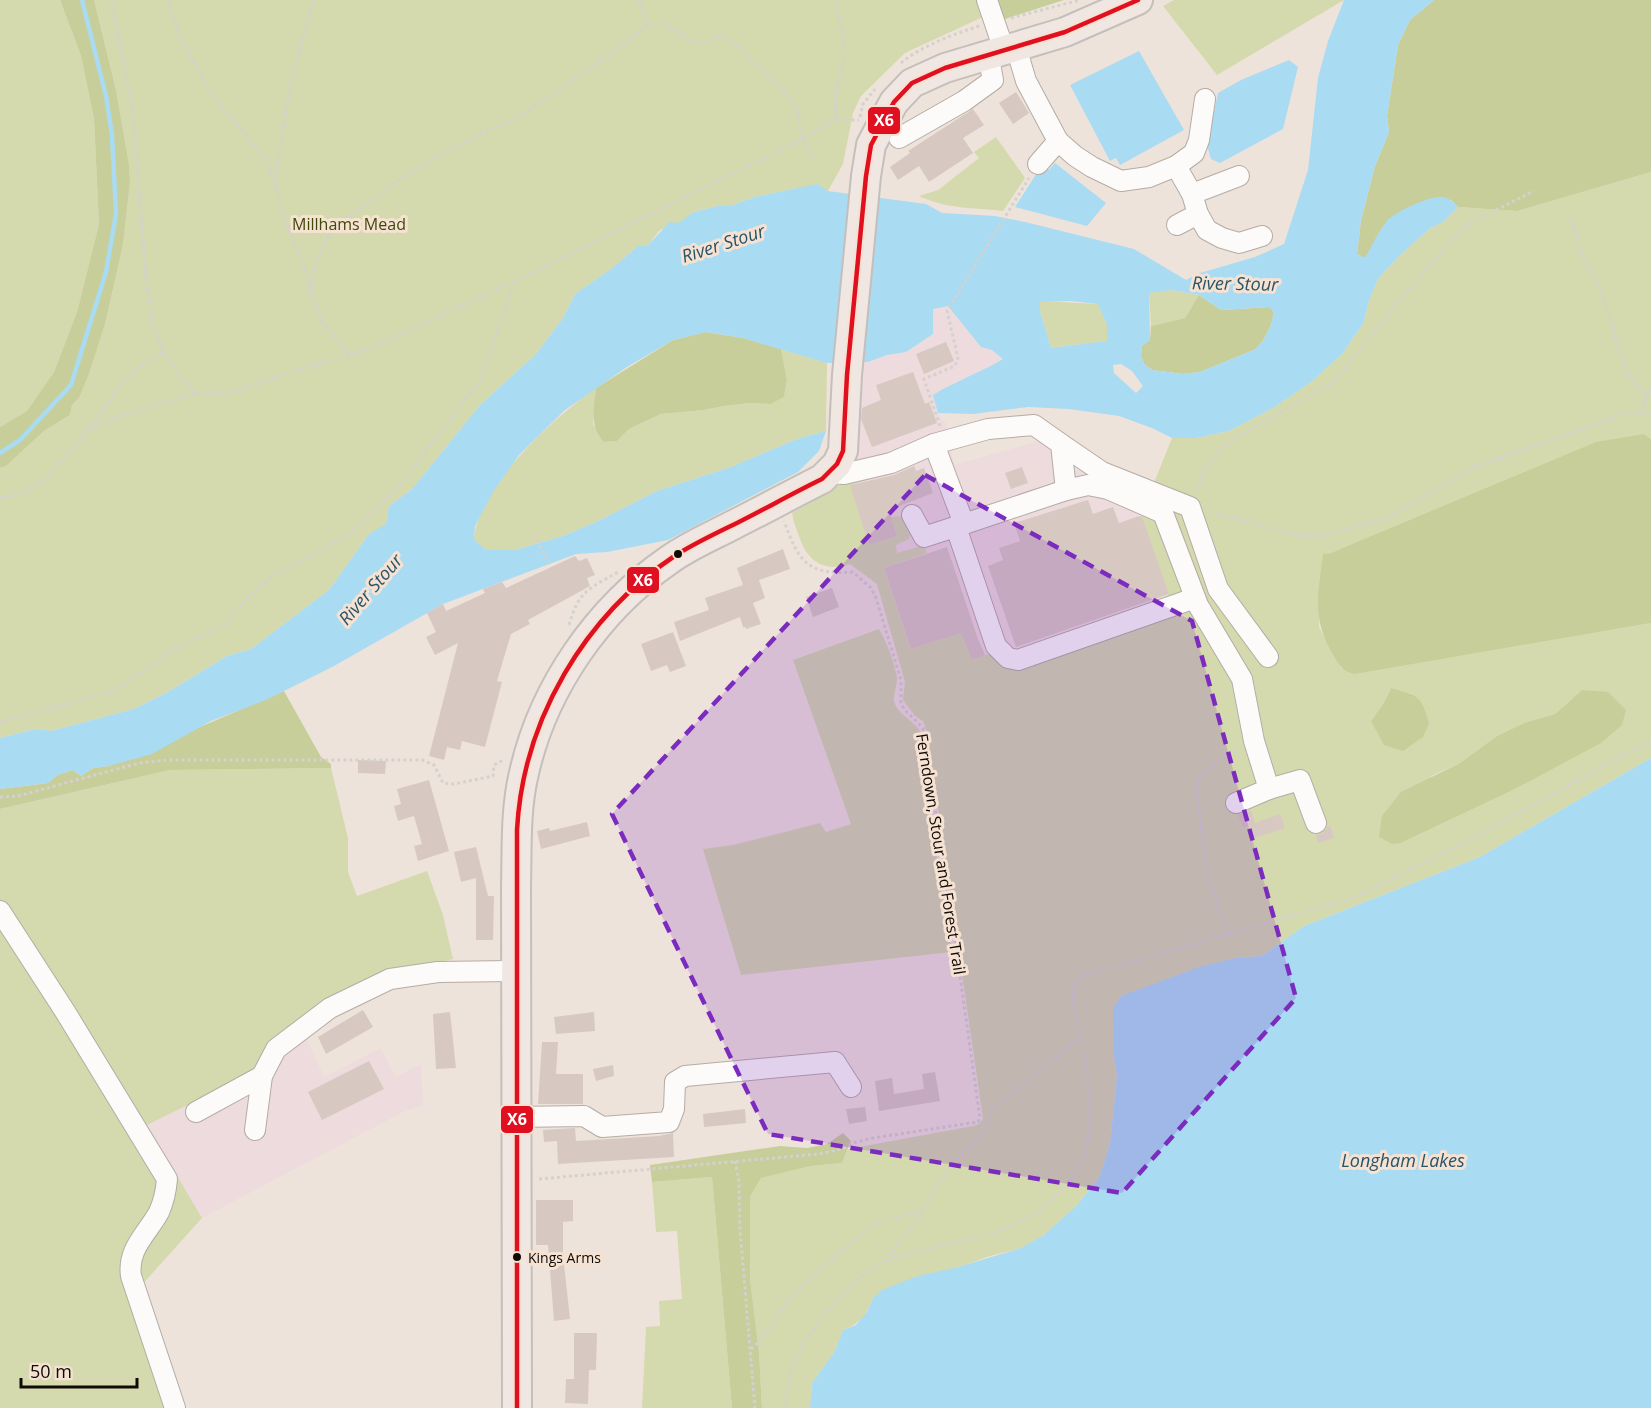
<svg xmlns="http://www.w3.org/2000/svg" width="1651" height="1408" font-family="'Open Sans',sans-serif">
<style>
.industrial{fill:#eddbdd}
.green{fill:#d4daad;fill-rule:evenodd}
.forest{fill:#c8ce9a}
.water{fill:#a9dbf2;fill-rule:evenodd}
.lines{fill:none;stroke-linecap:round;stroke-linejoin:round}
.stream{stroke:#a9dbf2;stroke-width:4.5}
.building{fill:#d8c8c2}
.minor-casing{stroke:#b4aca5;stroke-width:22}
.highway-casing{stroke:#c4bfbb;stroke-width:32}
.path{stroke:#d4d1ce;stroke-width:3;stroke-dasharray:3 3;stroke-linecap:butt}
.minor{stroke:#fcfbf9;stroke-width:20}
.highway{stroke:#f0e6e2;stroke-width:28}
.bus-1-casing{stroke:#f6e2d2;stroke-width:9}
.bus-1{stroke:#e01021;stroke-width:4.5}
.marked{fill:#7b2cbf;fill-opacity:0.2;stroke:#7b2cbf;stroke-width:4.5;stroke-dasharray:12 8;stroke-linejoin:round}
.bus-dot{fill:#100a05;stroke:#f6e2d2;stroke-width:2}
.labels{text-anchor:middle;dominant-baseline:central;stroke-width:6;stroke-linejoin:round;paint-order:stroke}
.bus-label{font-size:14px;fill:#100a05;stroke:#f6e2d2;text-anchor:start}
.park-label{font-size:16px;fill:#3d4906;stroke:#f6e2d2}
.street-label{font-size:16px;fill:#100a05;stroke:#f6e2d2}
.water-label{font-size:18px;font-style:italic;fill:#295468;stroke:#f6e2d2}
.line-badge{stroke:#f6e2d2;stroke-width:2}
.badge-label{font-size:16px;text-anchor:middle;font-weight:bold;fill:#fff}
</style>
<rect width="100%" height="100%" fill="#eee3da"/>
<g class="industrial">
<polygon points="948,306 981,347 992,350 1003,359 971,376 956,381 933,395 938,413 946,424 954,465 1039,441 1074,469 1176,507 1208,595 915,716 903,700 905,682 877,584 850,564 830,568 814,560 803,549 792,513 834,489 847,460 855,363 868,362 887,355 906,352 933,334 933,308"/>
<polygon points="300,1025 324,1077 381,1048 395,1077 421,1064 423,1105 403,1112 202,1218 147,1125 253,1073"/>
</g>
<g class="green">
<polygon points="0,0 60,0 81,56 94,119 99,224 77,312 54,372 27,411 0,427"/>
<polygon points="94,0 980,0 985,16 905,53 861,96 853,113 843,164 828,191 804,187 755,197 730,206 718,206 694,212 678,224 660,230 648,245 638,246 611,269 575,294 563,318 536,354 480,405 412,489 389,506 386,525 369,534 329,590 251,649 227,656 168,692 134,709 51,731 35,729 0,738 0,468 6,466 44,431 70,415 72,405 79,398 89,374 105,324 123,245 130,182 129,164 116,90"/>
<polygon points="1174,0 1344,0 1217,75 1163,6"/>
<path d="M996,137L1025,178L1003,211C970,207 950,210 919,196L938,190L979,158L974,152Z"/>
<path d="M1651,172V439L1644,434L1331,553L1324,554L1319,627L1341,668L1356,674L1651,623V758L1480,857L1304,926L1262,956L1236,958L1114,1056L1117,1076L1110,1144L1099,1178L1076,1206L1044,1235L1022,1248L990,1256L873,1298C866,1316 861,1323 843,1330L835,1351L812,1383L810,1408H762L759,1352L750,1279V1197L761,1178L811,1166L842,1163L848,1149L973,1126L979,1124L983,1119L927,732L923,721L915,716L903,700L905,682L877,584L850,564C823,572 808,562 799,536C796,528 793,521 792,513L834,489L848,479L864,476L870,479L850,485L889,509L869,545L897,536L891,517L900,516C908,522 912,529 909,539L896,545L897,553L924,545L927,553L884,568L911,649L961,633L972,660L985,655L1016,650L1169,598L1141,515L1172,438H1196L1229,431L1273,408L1311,382L1342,354L1363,324L1369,300L1378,279L1398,257L1429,229L1443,222L1458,207L1517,211ZM1390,689L1412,694L1371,721L1383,704ZM1582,690L1549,769L1513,790L1401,843L1431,776L1460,763L1497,736L1524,723L1555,714Z"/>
<polygon points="1172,290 1199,295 1185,318 1151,326 1149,293"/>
<polygon points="1040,301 1098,304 1107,325 1107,341 1051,348 1040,311"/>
<path d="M781,349L827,363L826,431L797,439L731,467L657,491L596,522L563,536L515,550H486L474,539C478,486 555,417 596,388L593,424L604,442L617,441L629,429L661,414L704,410L724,406L751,403L771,404L784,397L787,380Z"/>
<path d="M879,629C886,640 895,664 897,677C898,685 893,693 894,701C897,715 915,720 921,733L931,824L952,952L741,975L703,849L733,845L820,823L826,832L851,824L793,660Z"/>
<polygon points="331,768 348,838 348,872 357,896 427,871 443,915 453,959 387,975 253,1073 147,1125 202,1218 140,1287 183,1408 0,1408 0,809 170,770"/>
<polygon points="712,1177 732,1408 642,1408 646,1327 660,1326 659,1301 682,1299 677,1231 656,1232 652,1182"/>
</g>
<g class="forest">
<polygon points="60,0 94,0 116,90 129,164 130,182 123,245 105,324 89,374 79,398 72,405 70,415 44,431 6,466 0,468 0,427 27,411 54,372 77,312 99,224 94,119 81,56"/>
<polygon points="992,0 1064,0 999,21"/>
<polygon points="1434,0 1651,0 1651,172 1517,211 1458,207 1451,200 1425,201 1389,219 1365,258 1357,254 1361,220 1375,166 1389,132 1387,116 1398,45 1410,20"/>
<polygon points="1199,295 1221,310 1270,307 1274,312 1271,325 1264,339 1256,349 1200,372 1183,374 1152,370 1144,364 1141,356 1142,346 1150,340 1151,326 1185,318"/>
<path d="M706,332L743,338L781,349L787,380L784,397L771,404L751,403L724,406L704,410L661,414L629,429L617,441L604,442C589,427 594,408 596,388L673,340Z"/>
<path d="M1644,434L1651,439V623L1356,674C1345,673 1340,667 1335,658C1311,620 1318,596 1323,554L1331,553L1596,442Z"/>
<path d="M1391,688C1419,696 1421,695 1429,724L1423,737L1403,751L1384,745L1371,721L1383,704Z"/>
<polygon points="1582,690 1608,692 1626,710 1622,725 1601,743 1513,790 1401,843 1392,844 1379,837 1382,816 1401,792 1460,763 1497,736 1524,723 1555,714"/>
<polygon points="284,691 321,757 331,764 331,768 170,770 0,809 0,789 48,783 57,775 73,770 81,776 93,768 109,766"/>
<polygon points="843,1133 851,1141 842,1163 811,1166 761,1178 750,1197 750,1279 759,1352 762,1408 732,1408 712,1177 652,1182 650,1165 780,1146 807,1148 827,1144"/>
</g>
<g class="water">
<path d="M1344,0H1434L1410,20L1398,45L1387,116L1389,132L1375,166L1361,220L1357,254L1365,258C1372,246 1378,232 1387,221C1395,212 1431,195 1443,197C1450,198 1454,203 1458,207L1443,222L1429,229L1398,257L1378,279L1369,300L1363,324L1342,354L1311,382L1273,408L1229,431L1196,438H1172L1152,428L1119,416L1069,409L1028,407L973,414L938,413L933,395C955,381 980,373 1003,359L992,350L981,347L948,306L933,309V334L906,352L887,355L868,362L827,363L743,338L707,332L673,340L627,367L565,410L519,455L493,492L475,526L474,539L486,550H515L563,536L596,522L657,491L731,467L797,439L826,431L819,451L798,472L668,540L607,552L576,554L443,604L334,666L268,699L211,721L152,754L109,766L93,768L81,776L73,770L57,775L48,783L0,789V738L35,729L51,731L134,709L168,692L227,656L251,649L329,590L369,534L386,524L389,506L412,489L480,405L536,354L563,318L575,294L611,269L638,246L648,245L670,222L678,223L694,212L718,206H730L755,197L817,184L828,191L926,204L942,213L995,216L1025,222L1134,249L1186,280L1200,273L1255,257L1284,244L1308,170L1318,78L1328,41ZM1172,290L1199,295L1221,310L1269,307L1274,312L1271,325L1264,339L1256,349L1200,372L1183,374L1152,370L1144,364L1141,355L1142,346L1150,340L1149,293ZM1071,301L1098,304L1107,325V341L1051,348L1040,311V302ZM1121,364L1132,371L1143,386L1136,393L1114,373L1113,365Z"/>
<polygon points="1139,51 1184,130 1120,165 1116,158 1110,161 1070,85"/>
<polygon points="1289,60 1298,67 1283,129 1220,163 1211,159 1207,145 1218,93 1241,80"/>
<polygon points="1055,163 1106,203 1087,226 1015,207 1042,165 1049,170"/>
<polygon points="1651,758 1651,1408 810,1408 812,1383 835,1351 843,1330 856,1325 867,1312 873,1298 882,1290 918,1276 958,1267 1021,1248 1044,1235 1076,1206 1099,1178 1110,1144 1117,1076 1114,1056 1113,1008 1121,996 1199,967 1236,958 1262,956 1304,926 1480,857"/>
</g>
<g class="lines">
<polyline class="stream" points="0,453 20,440 71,385 106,272 116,214 112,135 106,96 82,0"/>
</g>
<g class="building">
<polygon points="1016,92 1029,113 1013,124 999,103"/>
<polygon points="973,109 984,125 963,138 973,153 929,182 919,166 898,180 890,167 910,153 908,151"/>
<polygon points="946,342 954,361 924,374 916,354"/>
<polygon points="913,372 925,404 929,402 937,423 872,447 861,419 862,408 881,400 876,385"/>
<polygon points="914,466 916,471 924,468 933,493 889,510 897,536 869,545 850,485 894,475"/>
<polygon points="1022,467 1028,483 1011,489 1005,473"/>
<polygon points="1088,500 1093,514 1113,507 1119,523 1139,516 1142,517 1169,594 1016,647 988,566 1003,560 999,548 1020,541 1014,523"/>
<polygon points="947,547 978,639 985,655 972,660 961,633 911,649 884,568"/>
<polygon points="783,549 790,569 759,580 765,598 753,603 761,624 746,629 745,627 743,627 740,617 680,641 674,622 709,610 705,598 743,585 737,568"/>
<polygon points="575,556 579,561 587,558 595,575 587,578 590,586 528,620 530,624 511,634 497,681 502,682 485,747 462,741 460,750 447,747 444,760 429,756 458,643 435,655 426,637 436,632 427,613 443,604 446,611 485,593 483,589 502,582 506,588"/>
<polygon points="832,588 839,607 813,617 806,597"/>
<polygon points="673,632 686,666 670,672 667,665 651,671 641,644"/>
<polygon points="358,760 386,761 385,774 358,773"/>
<polygon points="429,780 449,851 418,861 414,846 422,844 414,816 398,821 394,806 401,804 397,789"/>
<polygon points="1251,810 1255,823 1280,814 1285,828 1254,838 1249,825 1243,828 1238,815"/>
<polygon points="587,822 590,836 541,849 537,831 549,828 550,831"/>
<polygon points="1330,825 1334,838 1318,843 1316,835 1321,834"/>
<polygon points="476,847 488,896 494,896 493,940 476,940 476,878 461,882 454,852"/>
<polygon points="363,1010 373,1027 326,1054 318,1037"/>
<polygon points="450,1012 456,1068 436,1069 433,1014"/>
<polygon points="594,1012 595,1031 556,1034 554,1017"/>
<polygon points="542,1042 558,1042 556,1074 583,1074 583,1104 538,1104"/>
<polygon points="369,1061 384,1089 322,1120 308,1092"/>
<polygon points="613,1065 614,1076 596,1081 593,1069"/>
<polygon points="935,1072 940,1101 879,1111 875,1081 892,1078 894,1094 924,1089 922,1074"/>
<polygon points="865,1107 867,1121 849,1124 846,1109"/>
<polygon points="745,1109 746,1123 704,1127 703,1114"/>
<polygon points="575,1128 576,1141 659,1136 673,1133 674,1157 558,1164 557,1141 544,1142 543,1130"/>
<polygon points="536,1200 573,1200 573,1221 563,1222 563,1255 570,1319 554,1321 548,1245 536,1245"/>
<polygon points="574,1333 597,1333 596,1370 589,1370 588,1404 565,1403 566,1379 574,1379"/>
</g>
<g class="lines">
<g class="minor-casing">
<g id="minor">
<polyline points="987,0 1004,50"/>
<polyline points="1016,47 1026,81 1058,141 1075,156 1092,167 1121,181 1149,177 1176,166 1192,194 1198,214 1207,230 1222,238 1239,243 1262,236"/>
<polyline points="899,138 964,101 993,80 988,54"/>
<polyline points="1038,164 1058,141"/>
<polyline points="1176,166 1194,153 1199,140 1205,99"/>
<polyline points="1192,194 1239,176"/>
<polyline points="1177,225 1198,214"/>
<polyline points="1061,444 1102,472 1190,507 1218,589 1268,657"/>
<polyline points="828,473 844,474 891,463 934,444 988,429 1034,425 1061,444 1066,490 1088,485 1108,489 1163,513 1198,605 1242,679 1254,741 1269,789 1236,803"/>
<polyline points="912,515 924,537 964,524 934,444"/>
<polyline points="964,524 1066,490"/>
<polyline points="956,527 996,646 1008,658 1018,660 1195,598"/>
<polyline points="1269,789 1300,780 1316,823"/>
<path d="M0,911L66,1013L167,1179C166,1191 164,1201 159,1212C147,1234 127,1249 131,1276L175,1408"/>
<polyline points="196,1112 262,1076"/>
<polyline points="516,1117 584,1116 602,1127 669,1122 674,1109 675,1082 685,1076 835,1062 851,1087"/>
<polyline points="255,1130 262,1076 276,1049 330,1008 390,979 438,972 516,971"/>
</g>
</g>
<g class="highway-casing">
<path id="highway" d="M517,1408L516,886C517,849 515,810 524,773C543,688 598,609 669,560C688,546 712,536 733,525C763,510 792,494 822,479L837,464L843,451L847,375L866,176L871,145L881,126L894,102L912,83L945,68L1065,32L1138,0"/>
</g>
<g class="path">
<polyline points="168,0 180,37 208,89 264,157 277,189"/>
<polyline points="639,0 648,25"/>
<polyline points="1011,18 1080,0"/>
<path d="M901,63C923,45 952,35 979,26"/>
<polyline points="860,117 863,104 875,89"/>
<polyline points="836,119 835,99 845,51 837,0"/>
<polyline points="1572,218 1583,260 1601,291 1626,371 1646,396"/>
<path d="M310,289C303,256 285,227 278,194C274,175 279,153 282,134C289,89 300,44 314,0"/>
<polyline points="163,351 181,378 197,393 227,394 276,377 372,348 515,281"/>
<polyline points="350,355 322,322 312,294 313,273 326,239 349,216 372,201 396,182 434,159 482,133 512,121 595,65 648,25 664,24 697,44 724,35 778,85 797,108 801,137 816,162"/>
<polyline points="1641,414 1651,385"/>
<polyline points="940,426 924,379 955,366 958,358 947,311 1029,178"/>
<polyline points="90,428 118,417 197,393"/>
<polyline points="1196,492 1205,470 1222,448 1243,434 1335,381 1392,309 1460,231 1482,217 1534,191"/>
<polyline points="0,498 23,494 48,477 90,428 125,378 163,351 152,320 146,278 133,110 111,0"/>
<polyline points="1209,512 1302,536 1320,536 1388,518 1472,468 1624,414 1651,415"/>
<polyline points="534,535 551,567"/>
<path d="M569,625C579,590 589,589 618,572"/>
<polyline points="0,722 117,690 176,648 225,624 254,590 278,573 321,551 357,528 398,487 481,379 515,281 785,148 836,120 859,120"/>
<polyline points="0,797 18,796 139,763 168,760 422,760 434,765 443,783 454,784 493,776 494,765 505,759"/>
<polyline points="1228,935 1207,873 1197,792 1200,776 1228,755 1239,749"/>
<polyline points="735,1161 739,1182 740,1229 755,1408"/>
<path d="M539,1179L819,1154L842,1149L853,1143L873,1138L978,1122L980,1118L952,919L923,728L904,709L901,703V680L876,598L871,588L853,572C807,575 799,562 784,521"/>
<polyline points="885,1261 924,1209"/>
<polyline points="751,1349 758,1343 795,1292 867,1229 882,1221 912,1214 925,1207 951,1166 986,1128 993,1110 1080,1037"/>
<path d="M786,1408C787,1368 796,1353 820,1321C837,1299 857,1276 883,1263C899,1255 918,1251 935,1247C979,1238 1017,1230 1052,1200C1066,1188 1079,1171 1085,1152C1099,1102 1081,1049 1073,999L1074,985L1082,976L1351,899L1471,839L1651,740"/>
</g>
<use href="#minor" class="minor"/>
<use href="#highway" class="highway"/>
<g class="bus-1-casing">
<path id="bus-1" d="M517,1408V830C523,720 584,616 676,555C695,543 716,533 737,523C765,509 793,493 822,479L837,464L843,451L847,375L866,176L871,145L894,102L912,83L945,68L1065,32L1138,0"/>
</g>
<use href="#bus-1" class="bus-1"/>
</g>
<path class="marked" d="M925,475L1192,621L1296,998L1122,1193L768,1134L612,814Z"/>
<g class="bus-dot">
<circle cx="678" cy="554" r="5"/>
<circle cx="517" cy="1257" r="5"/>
</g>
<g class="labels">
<g class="bus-label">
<text x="528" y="1257">Kings Arms</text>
</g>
<g class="park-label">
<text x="349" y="224">Millhams Mead</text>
</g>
<g class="street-label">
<text transform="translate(941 854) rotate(81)">Ferndown, Stour and Forest Trail</text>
</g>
<g class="water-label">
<text transform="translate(723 243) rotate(-18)">River Stour</text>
<text transform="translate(1235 283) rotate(1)">River Stour</text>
<text transform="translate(370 589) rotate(-49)">River Stour</text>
<text x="1403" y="1160">Longham Lakes</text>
</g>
</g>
<g class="line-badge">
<rect x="867" y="106" width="34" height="29" rx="6" fill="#e01021"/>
<rect x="626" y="566" width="34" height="28" rx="6" fill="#e01021"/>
<rect x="500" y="1105" width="34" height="29" rx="6" fill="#e01021"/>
</g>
<g class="badge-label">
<text x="884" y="126">X6</text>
<text x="643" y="586">X6</text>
<text x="517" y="1125">X6</text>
</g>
<path d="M21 1378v9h116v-9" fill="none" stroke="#100a05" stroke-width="3"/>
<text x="30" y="1378" font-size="18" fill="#100a05" stroke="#f6e2d2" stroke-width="4.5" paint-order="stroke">50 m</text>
</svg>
